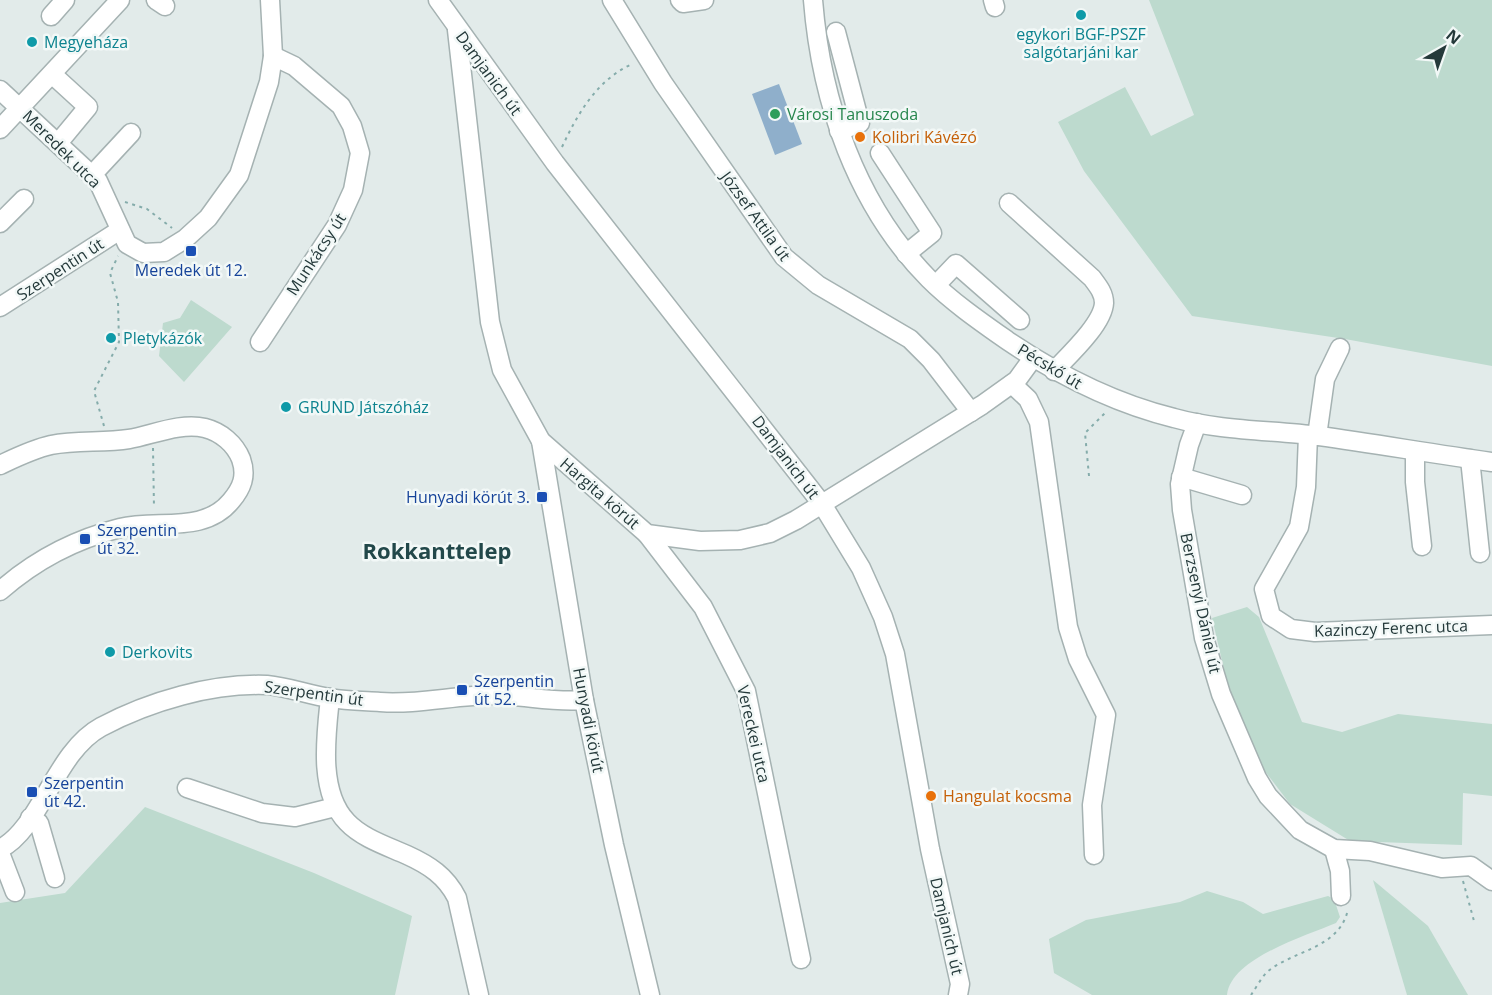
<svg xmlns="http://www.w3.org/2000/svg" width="1492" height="995" font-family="'Open Sans',sans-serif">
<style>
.green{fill:#bddace}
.water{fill:#8fafcb}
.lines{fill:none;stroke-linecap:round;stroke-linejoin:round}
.minor-casing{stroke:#a5b2b2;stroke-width:21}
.path{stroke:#85acab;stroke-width:2;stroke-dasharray:3 4.5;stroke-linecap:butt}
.minor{stroke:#fff;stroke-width:18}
.culture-dot{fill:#0f9aa8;stroke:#f2f8f7;stroke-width:2}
.leisure-dot{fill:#2e9e5b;stroke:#f2f8f7;stroke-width:2}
.food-dot{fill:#e8710a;stroke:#f2f8f7;stroke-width:2}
.transit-dot{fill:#1a4fb4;stroke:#f2f8f7;stroke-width:2}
.labels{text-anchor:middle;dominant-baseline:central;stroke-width:5;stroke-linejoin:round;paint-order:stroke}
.culture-label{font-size:16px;fill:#0d838f;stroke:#f2f8f7;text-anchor:start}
.street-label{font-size:16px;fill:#24393a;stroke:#f2f8f7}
.leisure-label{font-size:16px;fill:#27864d;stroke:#f2f8f7;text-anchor:start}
.food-label{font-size:16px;fill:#c56008;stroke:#f2f8f7;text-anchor:start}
.transit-label{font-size:16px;fill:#164399;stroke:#f2f8f7;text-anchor:start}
.district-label{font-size:22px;font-weight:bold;fill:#22484a;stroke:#f2f8f7}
</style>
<rect width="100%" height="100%" fill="#e2ebea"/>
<g class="green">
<polygon points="1149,0 1492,0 1492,366 1345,339 1192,316 1084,171 1058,122 1125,87 1151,136 1194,115"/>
<polygon points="191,300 232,327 184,382 159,356 163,323 180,318"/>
<polygon points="1247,607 1259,617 1302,722 1342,732 1398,714 1492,724 1492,796 1463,793 1462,845 1350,841 1290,804 1261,766 1227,682 1212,618"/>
<polygon points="145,807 314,873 412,916 395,995 0,995 0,903 65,893"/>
<polygon points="1373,880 1428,926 1468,995 1407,995"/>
<path d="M1207,891L1243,902L1263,914L1328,896L1334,899L1340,917L1336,923C1306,936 1231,958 1227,995H1092L1054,973L1049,939L1086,920L1180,902Z"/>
</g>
<polygon class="water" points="779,84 802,144 775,155 752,94"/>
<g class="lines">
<g class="minor-casing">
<g id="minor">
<polyline points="156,0 165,6"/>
<polyline points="438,0 555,163 822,504 861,568 883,617 895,654 930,849 960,984 958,995"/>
<polyline points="612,0 663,83 784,257 818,285 910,339 931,360 971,412"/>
<polyline points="680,0 683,3 704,0"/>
<path d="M813,0C821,101 856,205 929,279C952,302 981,322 1008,341C1060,376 1113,403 1174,418C1221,431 1271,430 1319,436C1377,444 1434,454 1492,462"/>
<polyline points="993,0 995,7"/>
<polyline points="51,16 65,0"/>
<polyline points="457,30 490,322 502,370 541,441 647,534 700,541 740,540 770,533 796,520 982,405 1017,380 1033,358"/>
<polyline points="836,32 860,123 839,131"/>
<polyline points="53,75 88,107 59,142"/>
<polyline points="0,90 98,181 127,244 143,253 164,252 185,239 208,218 239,175 269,82 273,56 270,0"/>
<polyline points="0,129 120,0"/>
<polyline points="880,153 932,233 906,254"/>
<polyline points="92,175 131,133"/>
<path d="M1009,203L1092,278C1098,286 1104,293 1104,303C1103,324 1068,356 1054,371"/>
<polyline points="0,223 24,199"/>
<polyline points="936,285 956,264 1020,320"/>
<polyline points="0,307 120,230"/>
<polyline points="260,342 337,225 353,190 360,153 352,126 341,106 294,66 273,56"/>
<polyline points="1012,384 1028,399 1039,422 1068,627 1078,659 1106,715 1092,805 1094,855"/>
<polyline points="1197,423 1189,445 1180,484 1182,510 1204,638 1221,694 1257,778 1268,796 1300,830 1334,849 1370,851 1442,868 1471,866 1492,881"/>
<polyline points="1308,435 1306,487 1299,527 1264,589 1271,616 1291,629 1315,632 1492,625"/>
<polyline points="1317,436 1325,379 1340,348"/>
<polyline points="541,441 584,700 614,845 650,995"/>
<polyline points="1415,451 1415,482 1422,546"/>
<polyline points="1470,459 1480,553"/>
<path d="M0,465C17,457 33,449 51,445C77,440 103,443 129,439C152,435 181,422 205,428C221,432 235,444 241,459C247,476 242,488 231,501C204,534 158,519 120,528C76,539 34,561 0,591"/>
<polyline points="1181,477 1242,495"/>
<polyline points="647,534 703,607 746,691 801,959"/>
<path d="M330,698C326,736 318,792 347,822C362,838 387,846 407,855C429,865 446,876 457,898L479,995"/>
<polyline points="187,788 262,813 295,817 335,807"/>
<polyline points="30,818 39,823 55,878"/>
<path d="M0,849C41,828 55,752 101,727C150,701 212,683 267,685C289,687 309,695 330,698C346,701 364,701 380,702C418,705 455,695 494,695C524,695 553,703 584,700"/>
<polyline points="1334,849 1340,871 1341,896"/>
<polyline points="0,853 15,892"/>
</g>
</g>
<g class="path">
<path d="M562,147C578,113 597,80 632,64"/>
<polyline points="125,202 147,209 172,228"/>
<polyline points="104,426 94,391 119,342 118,302 110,273 118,256"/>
<polyline points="153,448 154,508"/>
<polyline points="1089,476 1085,433 1106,412"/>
<polyline points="1463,881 1474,921"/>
<path d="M1251,995C1256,988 1261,978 1267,972C1293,950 1340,949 1348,909"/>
</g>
<use href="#minor" class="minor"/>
</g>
<g class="culture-dot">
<circle cx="1081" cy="15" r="6"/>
<circle cx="32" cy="42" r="6"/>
<circle cx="111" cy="338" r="6"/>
<circle cx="286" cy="407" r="6"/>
<circle cx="110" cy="652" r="6"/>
</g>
<circle class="leisure-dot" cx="775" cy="114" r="6"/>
<g class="food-dot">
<circle cx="860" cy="137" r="6"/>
<circle cx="931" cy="796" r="6"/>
</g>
<g class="transit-dot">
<rect x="185" y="245" width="12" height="12" rx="3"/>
<rect x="536" y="491" width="12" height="12" rx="3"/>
<rect x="79" y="533" width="12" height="12" rx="3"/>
<rect x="456" y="684" width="12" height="12" rx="3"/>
<rect x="26" y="786" width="12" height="12" rx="3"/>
</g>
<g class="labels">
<g class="culture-label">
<text x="1081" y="34" text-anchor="middle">egykori BGF-PSZF<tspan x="1081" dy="18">salgótarjáni kar</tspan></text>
<text x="44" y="42">Megyeháza</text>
<text x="123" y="338">Pletykázók</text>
<text x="298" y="407">GRUND Játszóház</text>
<text x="122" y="652">Derkovits</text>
</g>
<g class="street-label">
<text transform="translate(489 73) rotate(54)">Damjanich út</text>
<text transform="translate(62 149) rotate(45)">Meredek utca</text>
<text transform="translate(756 216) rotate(54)">József Attila út</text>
<text transform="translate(316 254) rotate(-57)">Munkácsy út</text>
<text transform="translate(60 269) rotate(-33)">Szerpentin út</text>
<text transform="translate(1050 366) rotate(31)">Pécskő út</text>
<text transform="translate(786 457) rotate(53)">Damjanich út</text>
<text transform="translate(600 493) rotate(41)">Hargita körút</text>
<text transform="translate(1201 603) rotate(78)">Berzsenyi Dániel út</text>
<text transform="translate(1391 628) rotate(-2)">Kazinczy Ferenc utca</text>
<text transform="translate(314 693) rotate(8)">Szerpentin út</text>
<text transform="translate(589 720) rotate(79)">Hunyadi körút</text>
<text transform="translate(754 734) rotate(77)">Vereckei utca</text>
<text transform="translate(947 926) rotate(77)">Damjanich út</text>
</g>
<g class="leisure-label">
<text x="787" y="114">Városi Tanuszoda</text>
</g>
<g class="food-label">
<text x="872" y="137">Kolibri Kávézó</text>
<text x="943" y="796">Hangulat kocsma</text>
</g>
<g class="transit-label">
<text x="191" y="270" text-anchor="middle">Meredek út 12.</text>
<text x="530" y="497" text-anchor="end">Hunyadi körút 3.</text>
<text x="97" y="530">Szerpentin<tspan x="97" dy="18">út 32.</tspan></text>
<text x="474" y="681">Szerpentin<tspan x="474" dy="18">út 52.</tspan></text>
<text x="44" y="783">Szerpentin<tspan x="44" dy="18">út 42.</tspan></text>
</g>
<g class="district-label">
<text x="437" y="550">Rokkanttelep</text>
</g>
</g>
<g transform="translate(1444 48) rotate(40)" stroke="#f2f8f7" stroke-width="4.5" paint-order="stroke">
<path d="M0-4.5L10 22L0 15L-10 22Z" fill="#24393a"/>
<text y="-9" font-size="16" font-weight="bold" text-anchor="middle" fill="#24393a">N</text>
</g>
</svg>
